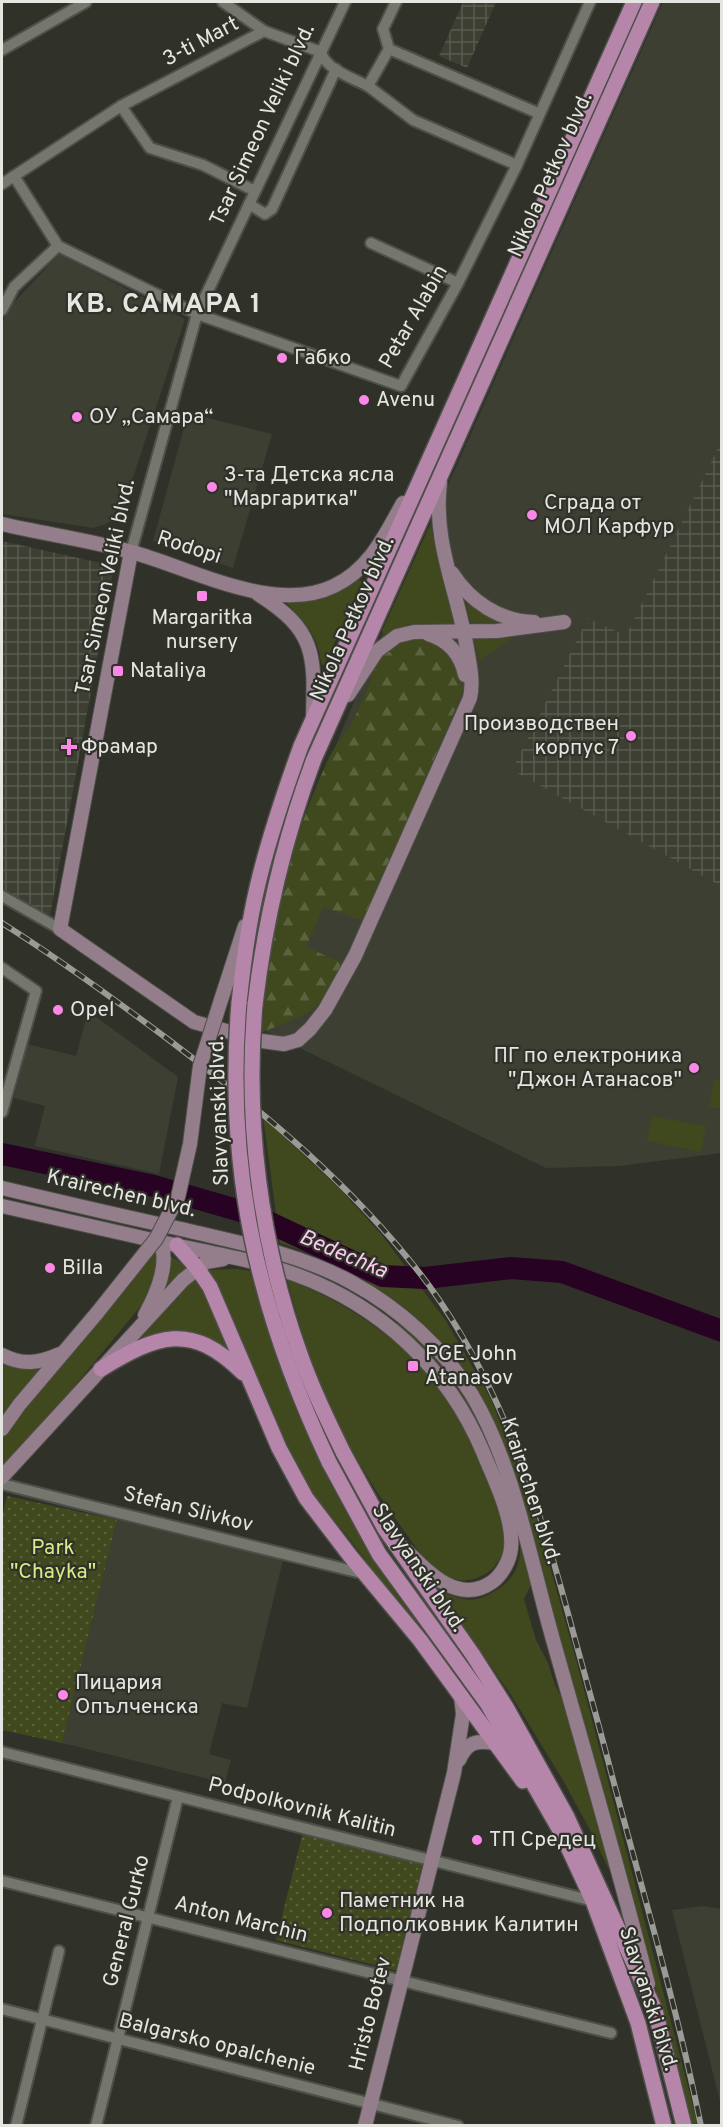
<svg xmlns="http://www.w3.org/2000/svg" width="723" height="2127" font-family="Overpass,sans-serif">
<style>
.built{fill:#3c3f32}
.industrial{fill:url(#industrial-grid)}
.grass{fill:#40481d}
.forest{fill:url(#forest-firs)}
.park{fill:url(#park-dots)}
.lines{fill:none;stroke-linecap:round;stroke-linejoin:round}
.river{stroke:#270222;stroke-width:22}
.street-casing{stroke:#4d4f49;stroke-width:14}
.secondary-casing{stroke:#4d4f49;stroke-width:16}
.primary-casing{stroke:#4d4f49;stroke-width:18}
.street{stroke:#75776f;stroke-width:10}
.secondary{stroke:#957e8c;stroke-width:14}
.primary{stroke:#b686aa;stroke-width:15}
.rail-casing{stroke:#9a9b96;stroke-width:6}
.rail{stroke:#30322a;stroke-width:4;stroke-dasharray:11;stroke-linecap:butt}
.secondary-bridge-casing{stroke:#4d4f49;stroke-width:16;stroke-linecap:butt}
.primary-bridge-casing{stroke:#4d4f49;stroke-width:18;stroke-linecap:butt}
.secondary-bridge{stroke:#957e8c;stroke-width:14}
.primary-bridge{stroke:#b686aa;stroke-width:15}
.poi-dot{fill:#fb87e6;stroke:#30322a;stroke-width:2}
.labels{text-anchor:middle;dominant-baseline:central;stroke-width:4.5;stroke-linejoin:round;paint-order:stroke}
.street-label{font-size:21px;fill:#e5e6e2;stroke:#30322a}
.poi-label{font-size:21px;fill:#e5e6e2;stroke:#30322a;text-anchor:start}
.park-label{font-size:21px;fill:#d7ec86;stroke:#30322a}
.water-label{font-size:22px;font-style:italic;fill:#fcc9f0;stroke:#30322a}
.district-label{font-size:27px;font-weight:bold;letter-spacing:1.5px;fill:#e5e6e2;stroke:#30322a}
</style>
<defs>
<pattern id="industrial-grid" width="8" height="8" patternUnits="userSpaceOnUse" patternTransform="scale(1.5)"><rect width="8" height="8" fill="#3c3f32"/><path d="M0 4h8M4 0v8" fill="none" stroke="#585b4f"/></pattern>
<pattern id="forest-firs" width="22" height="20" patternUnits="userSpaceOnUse" patternTransform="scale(1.5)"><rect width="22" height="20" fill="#40481d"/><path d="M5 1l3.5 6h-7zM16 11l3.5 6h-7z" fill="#5b623e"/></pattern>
<pattern id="park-dots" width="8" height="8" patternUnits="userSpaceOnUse" patternTransform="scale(1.5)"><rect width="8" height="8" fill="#40481d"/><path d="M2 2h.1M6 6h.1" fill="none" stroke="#5b623e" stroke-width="1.8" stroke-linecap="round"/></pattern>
</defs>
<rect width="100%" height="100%" fill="#30322a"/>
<g class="built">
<polygon points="663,2 721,2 721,1153 619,1166 546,1168 263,1030 301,828 395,604"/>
<polygon points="59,254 185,319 122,511 116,518 106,524 93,528 2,514 2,324 8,309"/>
<polygon points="188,413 272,434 233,568 153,541"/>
<polygon points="88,1011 178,1077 159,1174 35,1146 45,1106 14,1098 27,1044 76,1056"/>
<polygon points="117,1520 283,1560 247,1708 222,1703 209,1754 231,1760 225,1783 62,1743"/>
<polygon points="703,1906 721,1909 721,2105 672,1910"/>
</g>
<g class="industrial">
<polygon points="463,2 496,2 467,68 439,56"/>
<polygon points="721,442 721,886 512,770 588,618 626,636"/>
<polygon points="2,541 114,566 50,915 2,902"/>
</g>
<g class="grass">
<polygon points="430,525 455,624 409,624 383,635 382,631"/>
<path d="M356,579L361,581V584L324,666L321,663C318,632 302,622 284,600Z"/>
<polygon points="467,602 468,602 500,623 471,622 466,605"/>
<polygon points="476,636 510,637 511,639 487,655 480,663 474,640"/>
<polygon points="714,1079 721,1081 721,1109 709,1107"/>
<polygon points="652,1116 706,1126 701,1152 647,1141"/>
<polygon points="263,1117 339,1188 382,1235 446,1321 491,1399 534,1510 577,1663 698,2125 691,2125 667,2029 523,1510 495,1422 470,1376 437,1337 405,1308 365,1280 323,1257 280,1243"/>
<path d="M157,1249C156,1271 157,1283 144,1302L2,1474V1438L8,1429Z"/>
<polygon points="170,1256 185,1265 186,1268 165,1292 163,1291"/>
<path d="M238,1269L250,1271C275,1359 305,1444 353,1523C392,1587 439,1645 482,1705C501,1731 516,1759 533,1786L422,1634L348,1537L312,1493L282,1439L209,1273V1270Z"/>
<path d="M194,1274L198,1275L231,1352C216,1343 192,1329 173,1332C162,1333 151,1338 141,1341L138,1339Z"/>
<path d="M287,1279C327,1295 363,1315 396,1343C446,1385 481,1449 499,1511C501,1520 506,1533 506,1542C505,1552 498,1563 491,1570C477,1582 456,1584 440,1574C427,1565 417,1549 408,1536C375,1492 347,1446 325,1396C308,1358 298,1319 287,1279Z"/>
<path d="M398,1321L435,1356L468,1400L500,1463L532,1583L524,1599L536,1640L548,1663L555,1685L567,1708L617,1886L589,1828L564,1782L511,1695L438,1590C467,1602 474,1605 501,1587C514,1578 521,1563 520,1547C520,1535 515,1523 512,1512C501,1473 487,1437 465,1402C447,1373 422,1347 396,1323Z"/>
<polygon points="2,1363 23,1369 42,1367 2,1418"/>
</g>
<path class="forest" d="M416,638C420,638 426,638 430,639C450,645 465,673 462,693L365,921L323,907L306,947L345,964C319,1012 312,1013 262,1032C269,934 286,851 327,762C334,746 346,734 354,719C359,708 364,697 369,685C372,678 372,670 375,663C381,648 401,640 416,638Z"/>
<g class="park">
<polygon points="7,1496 117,1520 62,1743 2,1730 2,1518"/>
<polygon points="303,1832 426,1863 398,1971 276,1940"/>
</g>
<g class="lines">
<polyline class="river" points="2,1154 154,1186 251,1214 383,1276 425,1278 511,1268 562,1272 722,1331"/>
<g class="street-casing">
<g id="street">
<path d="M223,2L264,31L321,52C326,70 353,78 368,86L389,49L538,113"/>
<polyline points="389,49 383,29 396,2"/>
<polyline points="2,50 86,2"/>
<polyline points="368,86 413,120 517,165"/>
<polyline points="121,106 150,148 203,165 255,191"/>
<polyline points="14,176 58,246 197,314 401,386 458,283 517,165 590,2"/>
<polyline points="2,184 121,106 264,31"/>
<polyline points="249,204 265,214 272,209 336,69"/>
<polyline points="371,243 458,283"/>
<polyline points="2,310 14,287 58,246"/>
<polyline points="131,552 197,314 345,2"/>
<polyline points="2,896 60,929"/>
<polyline points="2,968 36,991 2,1112"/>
<polyline points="2,1484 365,1574"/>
<polyline points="2,1752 593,1901"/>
<polyline points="2,1881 611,2033"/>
<polyline points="2,2009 458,2126"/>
<polyline points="16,2126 59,1951"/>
<polyline points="96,2126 178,1797"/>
</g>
</g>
<g class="secondary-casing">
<g id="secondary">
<path d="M2,524C45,534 89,540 132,552C190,568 275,615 334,586C370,569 385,535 403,503"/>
<path d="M131,552L60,929L194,1022L262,1041L284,1044L298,1040L310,1029L325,1010L355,956L470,698C474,680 469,661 466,643C456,587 433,541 440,483"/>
<path d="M452,573C470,601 499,621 534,622"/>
<path d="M258,594C315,630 315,653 313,717"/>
<path d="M428,634C448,640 461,655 465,675"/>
<polyline points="348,695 377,651 397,636 414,632 497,631 564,622"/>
<polyline points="221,1000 245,926"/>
<path d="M2,1188C61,1202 121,1216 181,1229C239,1243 298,1253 351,1282C399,1308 444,1348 472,1395C512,1462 529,1553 550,1629C583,1747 618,1865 648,1984"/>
<path d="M2,1206C55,1218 108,1230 161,1242C205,1252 251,1259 294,1274C380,1305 448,1368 483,1452C494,1479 514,1518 511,1548C510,1560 502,1575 492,1582C458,1606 426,1571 404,1548"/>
<path d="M145,1315C156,1295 173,1258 157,1237"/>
<path d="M2,1355C23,1366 39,1363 60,1354"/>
<polyline points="2,1429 19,1405 97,1313"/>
<polyline points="2,1477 183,1280 206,1262 223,1259"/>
<path d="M459,1760C467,1742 476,1740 495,1743"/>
<polyline points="365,2126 454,1773 463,1714 461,1696"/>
</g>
</g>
<g class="primary-casing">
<g id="primary">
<path d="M239,1003C243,965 248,926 257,888C268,840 284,793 301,746L634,2"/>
<path d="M255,1005C265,920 284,839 314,759L652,2"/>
<polyline points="177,1245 197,1268 210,1287 279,1448 306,1498 351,1557 420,1640 523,1781"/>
<path d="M101,1369C157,1335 191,1321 243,1373"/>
<polyline points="343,1452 385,1529 473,1655 506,1707 567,1817 655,2010 684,2126"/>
<polyline points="329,1462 379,1554 487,1703 561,1832 593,1901 638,2023 664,2126"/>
</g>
</g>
<use href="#street" class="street"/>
<use href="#secondary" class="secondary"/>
<use href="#primary" class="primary"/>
<g class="rail-casing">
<path id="rail" d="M2,923C59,959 114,999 169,1040C264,1112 356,1188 428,1284C502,1386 537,1498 569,1617C583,1669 598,1721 611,1772C642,1890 677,2007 701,2126"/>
</g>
<use href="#rail" class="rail"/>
<g class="secondary-bridge-casing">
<polyline id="secondary-bridge" points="97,1313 156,1239 178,1197 190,1144 200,1066 221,1000"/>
</g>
<g class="primary-bridge-casing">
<g id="primary-bridge">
<path d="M239,1003C225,1170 258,1312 329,1462"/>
<path d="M255,1005C245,1121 260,1241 299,1351C311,1386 327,1419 343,1452"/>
</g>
</g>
<use href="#secondary-bridge" class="secondary-bridge"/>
<use href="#primary-bridge" class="primary-bridge"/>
</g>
<g class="poi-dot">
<circle cx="282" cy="358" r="6"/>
<circle cx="364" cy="400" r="6"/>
<circle cx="77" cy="417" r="6"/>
<circle cx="212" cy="487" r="6"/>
<circle cx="532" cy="515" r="6"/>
<rect x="196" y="590" width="12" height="12" rx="3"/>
<rect x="112" y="665" width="12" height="12" rx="3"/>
<circle cx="631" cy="736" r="6"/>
<path d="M66 738h6v6h6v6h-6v6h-6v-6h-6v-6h6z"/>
<circle cx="58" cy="1010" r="6"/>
<circle cx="694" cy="1068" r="6"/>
<circle cx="50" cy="1268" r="6"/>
<rect x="407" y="1360" width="12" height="12" rx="3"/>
<circle cx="63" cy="1695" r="6"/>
<circle cx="477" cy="1840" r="6"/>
<circle cx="327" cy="1913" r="6"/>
</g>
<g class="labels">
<g class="street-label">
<text transform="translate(201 42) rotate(-28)">3-ti Mart</text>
<text transform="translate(263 125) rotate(-65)">Tsar Simeon Veliki blvd.</text>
<text transform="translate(551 175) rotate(-66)">Nikola Petkov blvd.</text>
<text transform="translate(414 317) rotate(-60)">Petar Alabin</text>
<text transform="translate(189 548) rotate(18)">Rodopi</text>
<text transform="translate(106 587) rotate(-78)">Tsar Simeon Veliki blvd.</text>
<text transform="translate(353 619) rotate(-66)">Nikola Petkov blvd.</text>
<text transform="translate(220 1111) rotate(-92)">Slavyanski blvd.</text>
<text transform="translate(121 1194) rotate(13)">Krairechen blvd.</text>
<text transform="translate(530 1491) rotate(72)">Krairechen blvd.</text>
<text transform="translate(188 1510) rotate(14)">Stefan Slivkov</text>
<text transform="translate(418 1568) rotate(56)">Slavyanski blvd.</text>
<text transform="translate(302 1808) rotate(14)">Podpolkovnik Kalitin</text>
<text transform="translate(241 1920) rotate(14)">Anton Marchin</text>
<text transform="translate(127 1921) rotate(-76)">General Gurko</text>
<text transform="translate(648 1999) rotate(72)">Slavyanski blvd.</text>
<text transform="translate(371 2014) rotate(-76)">Hristo Botev</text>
<text transform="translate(217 2045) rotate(14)">Balgarsko opalchenie</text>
</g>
<g class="poi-label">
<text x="294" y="358">Габко</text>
<text x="376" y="400">Avenu</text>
<text x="89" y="417">ОУ „Самара“</text>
<text x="224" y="475">3-та Детска ясла<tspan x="224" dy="24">"Маргаритка"</tspan></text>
<text x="544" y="503">Сграда от<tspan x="544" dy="24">МОЛ Карфур</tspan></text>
<text x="202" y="618" text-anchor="middle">Margaritka<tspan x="202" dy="24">nursery</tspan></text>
<text x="130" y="671">Nataliya</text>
<text x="619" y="724" text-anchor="end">Производствeн<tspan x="619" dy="24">корпус 7</tspan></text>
<text x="81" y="747">Фрамар</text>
<text x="70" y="1010">Opel</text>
<text x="682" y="1056" text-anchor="end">ПГ по електроника<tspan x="682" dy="24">"Джон Атанасов"</tspan></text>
<text x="62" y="1268">Billa</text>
<text x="425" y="1354">PGE John<tspan x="425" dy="24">Atanasov</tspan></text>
<text x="75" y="1683">Пицария<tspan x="75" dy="24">Опълченска</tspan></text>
<text x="489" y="1840">ТП Средец</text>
<text x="339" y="1901">Паметник на<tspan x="339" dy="24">Подполковник Калитин</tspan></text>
</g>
<g class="park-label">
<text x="53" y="1548">Park<tspan x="53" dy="24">"Chayka"</tspan></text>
</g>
<g class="water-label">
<text transform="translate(343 1255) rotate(23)">Bedechka</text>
</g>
<g class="district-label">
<text x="164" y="305">КВ. САМАРА 1</text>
</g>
</g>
<rect width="723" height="2127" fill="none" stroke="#e5e6e2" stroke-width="6"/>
</svg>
